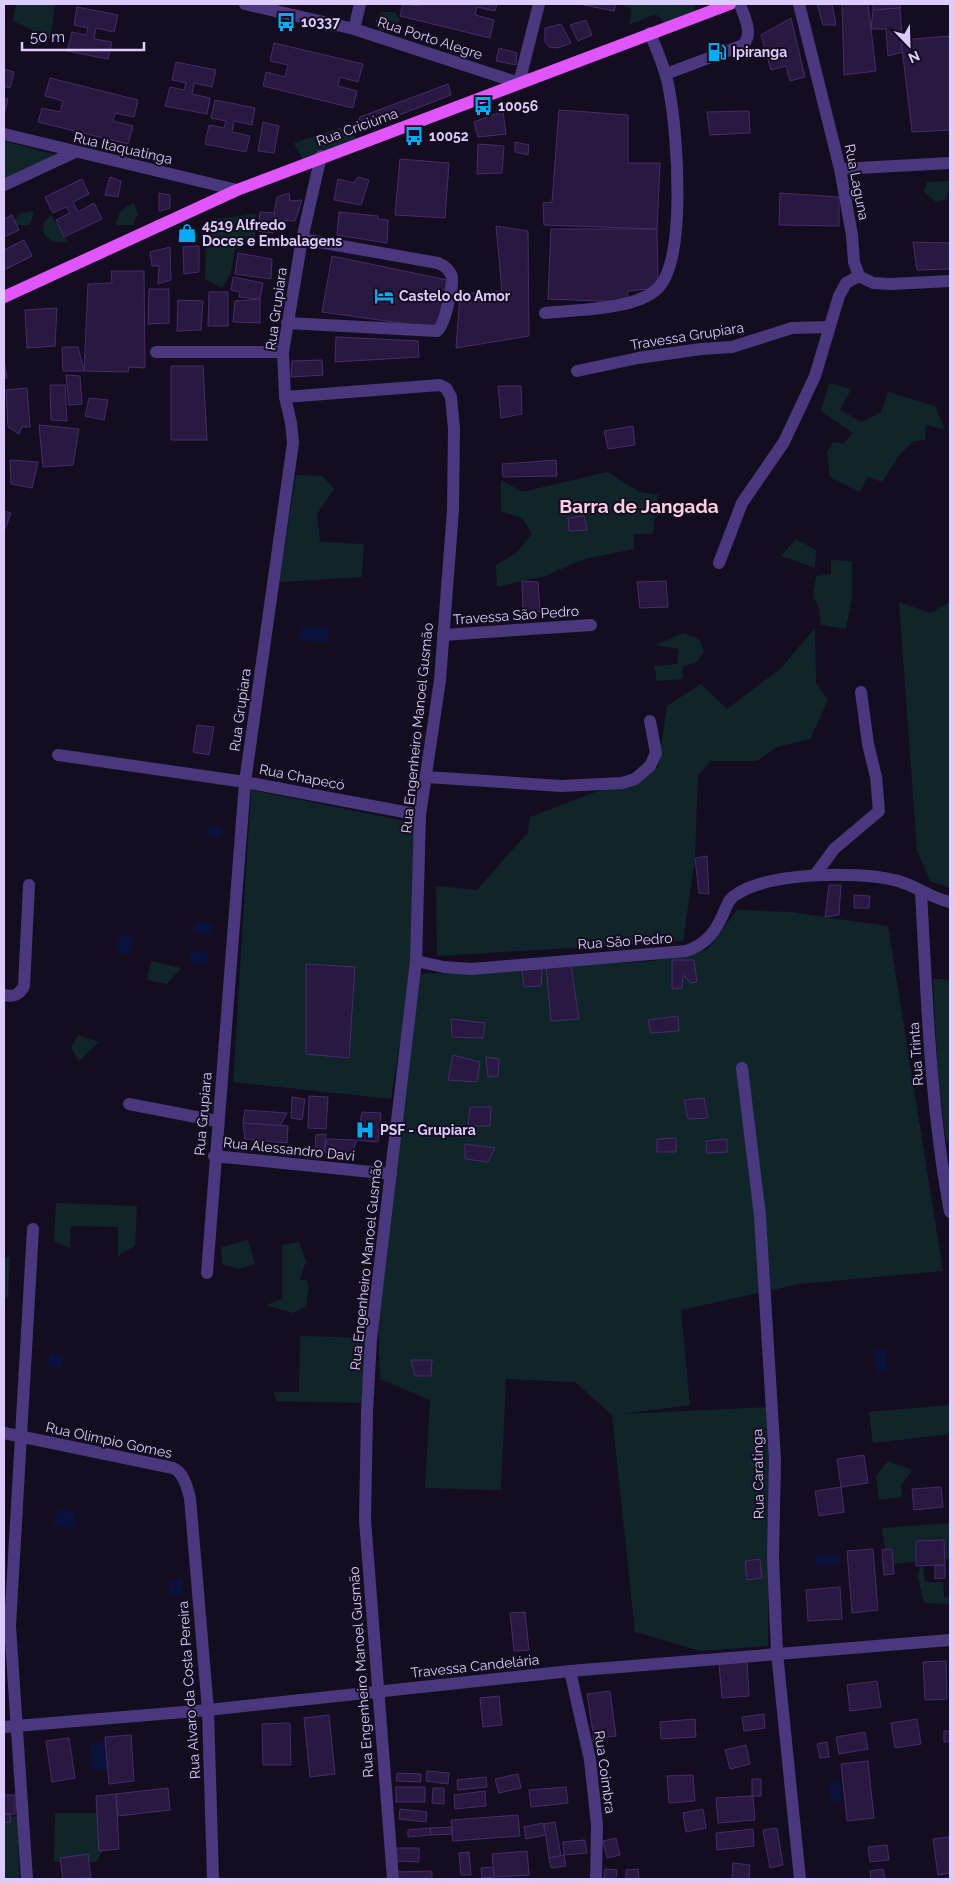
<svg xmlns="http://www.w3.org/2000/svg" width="954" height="1883" font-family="Raleway,sans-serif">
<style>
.green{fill:#10252a}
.water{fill:#0a123c}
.building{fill:#291941;stroke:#462b6c}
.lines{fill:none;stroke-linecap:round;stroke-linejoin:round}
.minor{stroke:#4a387e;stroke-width:12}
.major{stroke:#e155fd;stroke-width:12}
.labels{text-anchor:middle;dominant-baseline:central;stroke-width:4;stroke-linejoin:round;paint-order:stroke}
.poi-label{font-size:14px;font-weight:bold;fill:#dcccfe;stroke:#140d20;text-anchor:start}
.street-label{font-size:14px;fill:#dcccfe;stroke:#140d20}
.district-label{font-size:19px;font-weight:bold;fill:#fecee3;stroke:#140d20}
</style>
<rect width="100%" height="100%" fill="#140d20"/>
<g class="green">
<polygon points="16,4 55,5 50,39 13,21"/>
<polygon points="618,4 695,4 694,11 666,24 656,14 629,25 632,9"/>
<polygon points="381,12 395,12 400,20 393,30 380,31 375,22"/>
<polygon points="345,126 364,146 308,169 294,143"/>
<polygon points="4,141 64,157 4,185"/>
<polygon points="949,181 947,199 936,202 924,192 927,182"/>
<path d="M134,203L138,214L133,225H116C118,212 122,208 134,203Z"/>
<polygon points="34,211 30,225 10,225 21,213"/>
<polygon points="256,214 255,241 235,249 231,272 222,288 205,279 206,236 215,219"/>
<polygon points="51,215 68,242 54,242 44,235 43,223"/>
<polygon points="829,383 851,389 840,410 862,422 881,412 888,392 935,406 945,430 926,425 925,440 914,441 900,454 882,482 868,477 860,492 830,477 827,452 833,442 843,444 853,433 821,411"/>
<polygon points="607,472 640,492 658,495 653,534 634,534 634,549 584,559 545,576 497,587 496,565 516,553 532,534 523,519 501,511 501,480 522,492"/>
<polygon points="296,475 322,476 334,489 317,514 320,542 364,544 362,577 279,582"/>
<polygon points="796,539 816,550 815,568 781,556"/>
<polygon points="831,560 852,561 852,596 846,629 821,625 819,609 813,596 816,576 831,574"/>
<polygon points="899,602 930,613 950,602 950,888 930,881 917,850"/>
<polygon points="815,628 816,683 828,700 810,739 777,747 757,761 711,761 698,775 695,858 683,941 437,956 436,886 477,890 528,832 530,817 658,768 667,706 701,684 727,709 780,669"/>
<polygon points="683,633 699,639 704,651 697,662 682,667 683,679 657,681 654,666 677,664 679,649 655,645"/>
<polygon points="251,790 415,823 414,958 391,1099 233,1082"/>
<polygon points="737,910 791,912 888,926 943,1271 799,1284 681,1310 690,1405 622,1414 771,1407 768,1646 701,1651 635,1632 612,1415 575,1382 506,1379 501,1490 425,1488 430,1400 380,1379 377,1291 421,974 655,961 708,949"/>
<polygon points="151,961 181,968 167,984 147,980"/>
<polygon points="933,979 950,980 950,1144 946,1140 938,1078"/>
<polygon points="78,1035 99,1042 79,1061 71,1048"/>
<polygon points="56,1203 137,1206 135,1246 118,1256 118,1227 71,1226 70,1248 54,1241"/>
<polygon points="248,1240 255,1264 238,1269 222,1264 221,1247"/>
<polygon points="299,1242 306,1261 300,1280 306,1280 309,1287 306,1307 292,1313 266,1305 282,1299 282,1245"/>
<polygon points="4,1257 10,1257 8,1298 4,1297"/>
<polygon points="300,1336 367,1338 365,1403 277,1401 273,1392 299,1392"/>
<polygon points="950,1405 950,1434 873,1443 869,1412"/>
<polygon points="888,1461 912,1470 901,1485 902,1497 879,1500 876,1476"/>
<polygon points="950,1523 950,1559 926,1561 923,1566 925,1582 943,1582 944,1597 950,1598 950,1604 924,1603 918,1577 921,1561 887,1565 882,1528"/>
<polygon points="55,1813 107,1813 106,1846 96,1862 54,1862"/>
<polygon points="18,1816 19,1879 4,1879 4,1817"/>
</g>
<g class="water">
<polygon points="301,626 329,627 328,643 299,640"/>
<polygon points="207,826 222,827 221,838 206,836"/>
<polygon points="195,922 213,924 211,934 193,932"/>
<polygon points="120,934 134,937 130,955 116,952"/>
<polygon points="191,952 208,952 206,965 190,962"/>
<polygon points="874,1350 886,1350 886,1371 877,1373"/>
<polygon points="50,1353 64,1356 61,1369 47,1366"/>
<polygon points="58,1510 75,1511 75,1528 52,1526"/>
<polygon points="840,1554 840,1564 815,1566 815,1555"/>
<polygon points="182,1578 183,1595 169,1596 169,1581"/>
<polygon points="109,1742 111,1769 92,1770 90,1743"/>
<polygon points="839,1780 842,1801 831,1802 829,1781"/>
</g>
<g class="building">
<polygon points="403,4 422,6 423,4 497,4 495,11 477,7 475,15 494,20 490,38 400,16"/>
<polygon points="579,4 616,4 614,11"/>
<polygon points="817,4 832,4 836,25 823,25"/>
<polygon points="842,4 868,4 876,71 844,75"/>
<polygon points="873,4 901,4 900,8 873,10"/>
<polygon points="77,7 118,15 114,32 96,28 94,39 112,42 108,59 67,51 72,32 86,35 88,28 74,25"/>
<polygon points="900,8 903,52 888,56 886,29 871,29 873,10"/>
<polygon points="791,18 805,77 790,81 786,66 771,70 761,35"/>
<polygon points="586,20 592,35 578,41 570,25"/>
<polygon points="561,24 571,43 558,48 549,47 545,42 545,28"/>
<polygon points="950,36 950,130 912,132 901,40"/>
<polygon points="274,43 363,64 358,82 340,77 338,86 357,91 353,108 263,86 266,72 285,77 288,65 270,61"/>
<polygon points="499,48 517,53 516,65 496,61"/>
<polygon points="176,62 216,70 212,87 194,83 192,94 210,98 207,114 165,106 170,87 184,90 186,83 172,80"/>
<polygon points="4,69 14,72 10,88 4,86"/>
<polygon points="50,78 138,100 134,117 115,113 113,121 133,126 128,144 38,122 42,108 60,112 63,101 45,96"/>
<polygon points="448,84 451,95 355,132 360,117"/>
<polygon points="4,98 8,99 4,115"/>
<polygon points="215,100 255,108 252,125 234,121 232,132 250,136 246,152 205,144 209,125 224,128 226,121 211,118"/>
<polygon points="559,110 628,115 628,163 660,163 657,229 544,225 543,203 552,202"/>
<polygon points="503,111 506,134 478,137 474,122"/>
<polygon points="749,111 750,133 710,135 707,112"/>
<polygon points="263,122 279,126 274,153 258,151"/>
<polygon points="515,142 529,145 528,155 515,152"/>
<polygon points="478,144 504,146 502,173 477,174"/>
<polygon points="400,159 449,163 445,218 395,215"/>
<polygon points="110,177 121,181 118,197 105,195"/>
<polygon points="358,177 369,180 361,205 334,200 338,179 354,183"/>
<polygon points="82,179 89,194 73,202 78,212 94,203 102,219 64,237 56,220 70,213 66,207 53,213 45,197"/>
<polygon points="159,193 170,195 170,208 159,211"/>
<polygon points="289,193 290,201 302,200 295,221 273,220 277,197"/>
<polygon points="780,193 839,197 839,226 779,225"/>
<polygon points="260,212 275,213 273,233 258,231"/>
<polygon points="339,212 378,216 378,219 388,220 387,243 337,235"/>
<polygon points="12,215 19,230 4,237 4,219"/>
<polygon points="496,226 528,231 529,336 456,348 460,294 502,291"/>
<polygon points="551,229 657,229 658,288 628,291 626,302 548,299"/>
<polygon points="24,240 32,256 4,270 4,250"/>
<polygon points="913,242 950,243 950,269 917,270"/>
<polygon points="199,246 199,272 184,274 183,247"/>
<polygon points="170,247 171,280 158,284 159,266 152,266 150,252"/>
<polygon points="238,253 272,259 271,279 235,274"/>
<polygon points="332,256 447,280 437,328 322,312"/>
<polygon points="111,271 144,271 145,368 129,367 128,372 84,371 88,284 112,283"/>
<polygon points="233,277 263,283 260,299 239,297 240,292 231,290"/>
<polygon points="149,289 169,289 169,323 148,324"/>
<polygon points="209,292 228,292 228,326 208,326"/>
<polygon points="260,299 260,323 233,322 235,301"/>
<polygon points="178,300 203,301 201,330 177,331"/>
<polygon points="57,308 55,346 27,348 25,310"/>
<polygon points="336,337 418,341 419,357 335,362"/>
<polygon points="62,347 78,347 84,371 63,371"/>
<polygon points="4,360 7,378 4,378"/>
<polygon points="322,360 323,375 291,377 292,361"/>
<polygon points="171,366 203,366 207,440 171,440"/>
<polygon points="66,375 80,376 82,404 69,405"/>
<polygon points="50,385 65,385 67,421 51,420"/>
<polygon points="498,386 521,386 522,414 501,418"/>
<polygon points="27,388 30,427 22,427 19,434 8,427 6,390"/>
<polygon points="89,398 108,400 104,420 85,416"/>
<polygon points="39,425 79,429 73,465 43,467"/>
<polygon points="633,426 635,445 608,449 604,431"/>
<polygon points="10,460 38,462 32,488 11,484"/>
<polygon points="556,460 557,476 503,477 502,464"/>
<polygon points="4,511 11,513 5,529 4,529"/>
<polygon points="584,516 587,530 569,531 568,518"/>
<polygon points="522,581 538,582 540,612 523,614"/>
<polygon points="666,581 668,607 640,608 637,582"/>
<polygon points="197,725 214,727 209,755 193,752"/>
<polygon points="707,856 709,894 699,893 695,858"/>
<polygon points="829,885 841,885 839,915 825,917"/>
<polygon points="854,895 870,896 869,908 854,908"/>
<polygon points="672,960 694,960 697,982 691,983 683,975 682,988 672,989"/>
<polygon points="306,964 355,967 349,1058 306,1054"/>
<polygon points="546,966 571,966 579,1019 551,1021"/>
<polygon points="542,969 541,986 524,987 522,970"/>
<polygon points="678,1016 679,1031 651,1033 648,1020"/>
<polygon points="451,1019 485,1023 483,1038 452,1037"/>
<polygon points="453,1055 480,1062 477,1082 448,1080"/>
<polygon points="486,1057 499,1059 498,1076 488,1077"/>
<polygon points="309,1096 328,1097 326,1129 308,1128"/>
<polygon points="292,1097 305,1099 302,1120 291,1118"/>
<polygon points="704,1098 708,1118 688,1119 684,1100"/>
<polygon points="470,1107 491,1107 490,1126 468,1126"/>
<polygon points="245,1110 287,1113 280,1126 243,1123"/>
<polygon points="362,1112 381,1113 378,1142 357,1140"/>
<polygon points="243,1123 288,1126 287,1143 245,1139"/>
<polygon points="326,1134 324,1152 315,1149 316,1135"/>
<polygon points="676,1138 676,1152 657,1152 657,1139"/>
<polygon points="327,1139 357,1140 351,1154 324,1152"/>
<polygon points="727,1139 727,1152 707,1153 706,1141"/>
<polygon points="465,1144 495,1148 488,1162 465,1159"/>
<polygon points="411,1360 432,1360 431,1376 415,1376"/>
<polygon points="864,1455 868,1483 841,1487 837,1459"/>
<polygon points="841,1487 844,1512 819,1516 815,1491"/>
<polygon points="941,1487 943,1507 914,1510 912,1489"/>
<polygon points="944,1540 945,1565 916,1566 916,1541"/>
<polygon points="873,1549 878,1610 852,1613 847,1551"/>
<polygon points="892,1549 894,1574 884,1575 882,1550"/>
<polygon points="760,1559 762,1578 747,1580 745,1561"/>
<polygon points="945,1565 945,1578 935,1579 935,1566"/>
<polygon points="840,1587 842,1619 808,1621 806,1590"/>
<polygon points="525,1612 529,1650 514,1651 510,1613"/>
<polygon points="946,1661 947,1699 925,1700 923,1662"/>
<polygon points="747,1662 749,1696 722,1698 719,1664"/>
<polygon points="877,1681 881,1707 850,1711 847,1685"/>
<polygon points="610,1691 616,1736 594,1739 587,1694"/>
<polygon points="499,1696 502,1725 483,1727 480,1698"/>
<polygon points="764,1714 765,1728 744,1731 742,1717"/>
<polygon points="329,1715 335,1774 310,1777 304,1718"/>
<polygon points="695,1719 696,1737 661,1739 660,1722"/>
<polygon points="917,1719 921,1744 895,1748 891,1723"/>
<polygon points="290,1723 291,1765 263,1765 262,1724"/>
<rect x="944" y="1731" width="6" height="11"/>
<polygon points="865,1732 868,1749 839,1754 836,1737"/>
<polygon points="131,1735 134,1781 109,1784 105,1737"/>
<polygon points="69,1738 75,1778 52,1782 46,1741"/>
<polygon points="827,1742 829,1757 820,1758 817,1744"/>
<polygon points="746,1745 750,1764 730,1769 725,1750"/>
<polygon points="868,1761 874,1818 847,1821 841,1764"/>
<polygon points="427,1771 449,1773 448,1784 426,1781"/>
<polygon points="397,1773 421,1774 421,1782 396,1781"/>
<polygon points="518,1774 521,1788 499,1793 495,1779"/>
<polygon points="693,1775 695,1801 669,1803 667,1776"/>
<polygon points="486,1777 487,1787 458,1790 457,1780"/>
<rect x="752" y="1779" width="9" height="17"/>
<rect x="396" y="1787" width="29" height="15"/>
<polygon points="566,1787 568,1803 531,1807 529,1790"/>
<polygon points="168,1788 170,1810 118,1816 116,1794"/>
<polygon points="433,1788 444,1788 444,1804 432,1803"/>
<polygon points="485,1791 486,1806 455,1809 454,1795"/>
<polygon points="116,1794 119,1849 99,1851 96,1796"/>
<rect x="4" y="1795" width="11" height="19"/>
<polygon points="753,1796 755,1820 718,1823 716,1798"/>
<polygon points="400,1809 427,1812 426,1822 399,1819"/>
<polygon points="703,1809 706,1828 686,1832 683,1813"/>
<polygon points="10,1814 11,1822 4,1823 4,1815"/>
<polygon points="518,1815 520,1836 453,1841 451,1820"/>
<polygon points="555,1822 561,1856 549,1858 544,1824"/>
<polygon points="543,1823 546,1835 526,1839 524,1827"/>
<polygon points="452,1827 452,1834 431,1835 430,1828"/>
<polygon points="430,1828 431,1835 408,1837 408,1830"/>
<polygon points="777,1828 783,1865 770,1868 763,1830"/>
<polygon points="753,1829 754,1846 717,1850 716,1833"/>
<polygon points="950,1837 950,1873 938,1875 933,1839"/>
<polygon points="616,1838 620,1855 607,1858 603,1841"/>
<polygon points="585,1840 587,1853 564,1855 563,1842"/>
<polygon points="887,1845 889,1860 870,1862 868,1847"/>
<polygon points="394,1848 419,1848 419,1862 394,1861"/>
<polygon points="527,1851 529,1875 494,1877 492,1854"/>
<polygon points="469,1852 471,1875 461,1875 459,1853"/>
<polygon points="88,1854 91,1878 63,1879 60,1858"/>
<polygon points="564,1855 566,1866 551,1868 549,1858"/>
<polygon points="733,1863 750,1865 749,1879 732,1879"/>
<polygon points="493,1867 494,1877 482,1878 481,1868"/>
<polygon points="605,1869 617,1870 616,1879 604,1879"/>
<polygon points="638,1869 639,1879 626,1879 626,1870"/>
<polygon points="883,1869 885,1879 871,1879 870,1871"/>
<polygon points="432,1871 432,1879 397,1879 397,1872"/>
</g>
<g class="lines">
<g class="minor">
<polyline points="245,4 354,29 519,83 539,4"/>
<polyline points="799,4 840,169 852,235 854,262 859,276 873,283 891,284 950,281"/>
<polyline points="354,29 360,4"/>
<path d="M666,74L743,45C754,33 744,17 740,4"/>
<polyline points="4,134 237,190"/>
<polyline points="840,169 950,163"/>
<polyline points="4,185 75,152"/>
<path d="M545,313C574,310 637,310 658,288C687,259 677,134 670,95C667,73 658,53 650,33"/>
<path d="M287,323L437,331C445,325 453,287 452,277C450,270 445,266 438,263L302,239"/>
<polyline points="156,352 283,352"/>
<polyline points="577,371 638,358 701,349 732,347 792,328 829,327"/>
<polyline points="285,397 440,385 446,388 451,397 454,429 453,510 440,680 420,815 416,961 371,1339 367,1412 365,1520 393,1879"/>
<polyline points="719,563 742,503 784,442 815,376 839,296 846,283 859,276"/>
<polyline points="443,635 591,625"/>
<polyline points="58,755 245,782 420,815"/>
<polyline points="426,777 561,786 622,783 635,779 650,766 656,753 650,721"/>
<polyline points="815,875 834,849 879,811 876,777 868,744 861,692"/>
<path d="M921,892C927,999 930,1106 950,1212"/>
<path d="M416,961L444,967L471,969L686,951C707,944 716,931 724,912C727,906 728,900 734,896C766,872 856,871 894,880C914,884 930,898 950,902"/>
<path d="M4,995C14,997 19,995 24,986L29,885"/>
<polyline points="742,1068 760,1216 775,1460 773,1558 777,1653 800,1879"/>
<polyline points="129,1104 217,1121"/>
<polyline points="214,1156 391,1174"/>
<polyline points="207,1273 245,782 293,443 291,423 285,397 283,352 302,239 321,156"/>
<path d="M4,1433L173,1468C184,1473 187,1487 190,1498L208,1710L213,1879"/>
<polyline points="570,1671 590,1760 597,1825 596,1879"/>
<polyline points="4,1727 208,1710 570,1671 950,1640"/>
<polyline points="27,1879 10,1626 33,1229"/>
</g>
<polyline class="major" points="4,297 237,190 730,4"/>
</g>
<defs>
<g id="bus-bare" transform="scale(1.5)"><path d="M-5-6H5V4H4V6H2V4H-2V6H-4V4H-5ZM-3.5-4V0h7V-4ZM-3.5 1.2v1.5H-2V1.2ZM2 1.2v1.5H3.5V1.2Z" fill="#03aaf4" stroke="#140d20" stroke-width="2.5" paint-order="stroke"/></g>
<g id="fuel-bare" transform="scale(1.5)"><path d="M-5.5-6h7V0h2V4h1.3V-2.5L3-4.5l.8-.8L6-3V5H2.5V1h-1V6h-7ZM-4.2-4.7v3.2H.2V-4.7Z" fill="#03aaf4" stroke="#140d20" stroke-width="2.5" paint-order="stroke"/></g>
<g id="shop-bare" transform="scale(1.5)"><path d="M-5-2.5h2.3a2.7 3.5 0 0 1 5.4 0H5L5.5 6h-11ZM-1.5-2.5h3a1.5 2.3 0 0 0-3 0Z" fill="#03aaf4" stroke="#140d20" stroke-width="2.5" paint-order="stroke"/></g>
<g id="hotel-bare" transform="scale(1.5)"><path d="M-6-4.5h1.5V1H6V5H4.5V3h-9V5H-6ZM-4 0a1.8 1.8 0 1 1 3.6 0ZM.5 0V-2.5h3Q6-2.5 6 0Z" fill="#03aaf4" stroke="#140d20" stroke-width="2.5" paint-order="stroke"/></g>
<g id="hospital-bare" transform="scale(1.5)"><path d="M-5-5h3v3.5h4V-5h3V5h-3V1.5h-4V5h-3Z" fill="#03aaf4" stroke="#140d20" stroke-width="2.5" paint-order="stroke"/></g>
</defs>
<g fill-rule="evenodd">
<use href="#bus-bare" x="286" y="22"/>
<use href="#fuel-bare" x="717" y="52"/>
<use href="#bus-bare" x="483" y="106"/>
<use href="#bus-bare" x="414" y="136"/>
<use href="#shop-bare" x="187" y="233"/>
<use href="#hotel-bare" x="384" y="296"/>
<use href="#hospital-bare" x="365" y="1130"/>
</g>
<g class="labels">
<g class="poi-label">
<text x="301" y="22">10337</text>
<text x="732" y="52">Ipiranga</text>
<text x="498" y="106">10056</text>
<text x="429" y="136">10052</text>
<text x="202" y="225">4519 Alfredo<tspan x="202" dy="16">Doces e Embalagens</tspan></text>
<text x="399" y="296">Castelo do Amor</text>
<text x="380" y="1130">PSF - Grupiara</text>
</g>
<g class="street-label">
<text transform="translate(430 38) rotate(18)">Rua Porto Alegre</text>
<text transform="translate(357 127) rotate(-20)">Rua Criciúma</text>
<text transform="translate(123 148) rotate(13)">Rua Itaquatinga</text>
<text transform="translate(857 182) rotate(79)">Rua Laguna</text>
<text transform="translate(276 309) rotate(-82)">Rua Grupiara</text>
<text transform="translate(687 336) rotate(-9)">Travessa Grupiara</text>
<text transform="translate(516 615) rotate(-4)">Travessa São Pedro</text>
<text transform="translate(240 710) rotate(-82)">Rua Grupiara</text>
<text transform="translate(417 728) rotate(-84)">Rua Engenheiro Manoel Gusmão</text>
<text transform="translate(302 777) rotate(11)">Rua Chapecó</text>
<text transform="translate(625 941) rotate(-4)">Rua São Pedro</text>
<text transform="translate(916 1054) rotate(-94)">Rua Trinta</text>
<text transform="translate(203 1114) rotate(-85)">Rua Grupiara</text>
<text transform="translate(289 1149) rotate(6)">Rua Alessandro Davi</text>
<text transform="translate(366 1265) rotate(-84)">Rua Engenheiro Manoel Gusmão</text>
<text transform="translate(109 1440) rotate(12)">Rua Olimpio Gomes</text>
<text transform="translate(758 1474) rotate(-91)">Rua Caratinga</text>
<text transform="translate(475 1666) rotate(-6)">Travessa Candelária</text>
<text transform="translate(361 1672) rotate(-94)">Rua Engenheiro Manoel Gusmão</text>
<text transform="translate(189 1690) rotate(-94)">Rua Alvaro da Costa Pereira</text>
<text transform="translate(605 1772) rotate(82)">Rua Coimbra</text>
</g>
<g class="district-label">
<text x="639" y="506">Barra de Jangada</text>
</g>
</g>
<rect width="954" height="1883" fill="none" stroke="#dcccfe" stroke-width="10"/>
<g transform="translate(909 45) rotate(157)" stroke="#140d20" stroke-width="4" paint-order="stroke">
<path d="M0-4L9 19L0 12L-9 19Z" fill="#dcccfe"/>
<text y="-8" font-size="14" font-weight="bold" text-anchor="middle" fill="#dcccfe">N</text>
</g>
<path d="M22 42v8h122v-8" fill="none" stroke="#dcccfe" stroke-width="2.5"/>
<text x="30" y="42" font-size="15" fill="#dcccfe" stroke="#140d20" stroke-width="4" paint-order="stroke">50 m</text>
</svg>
